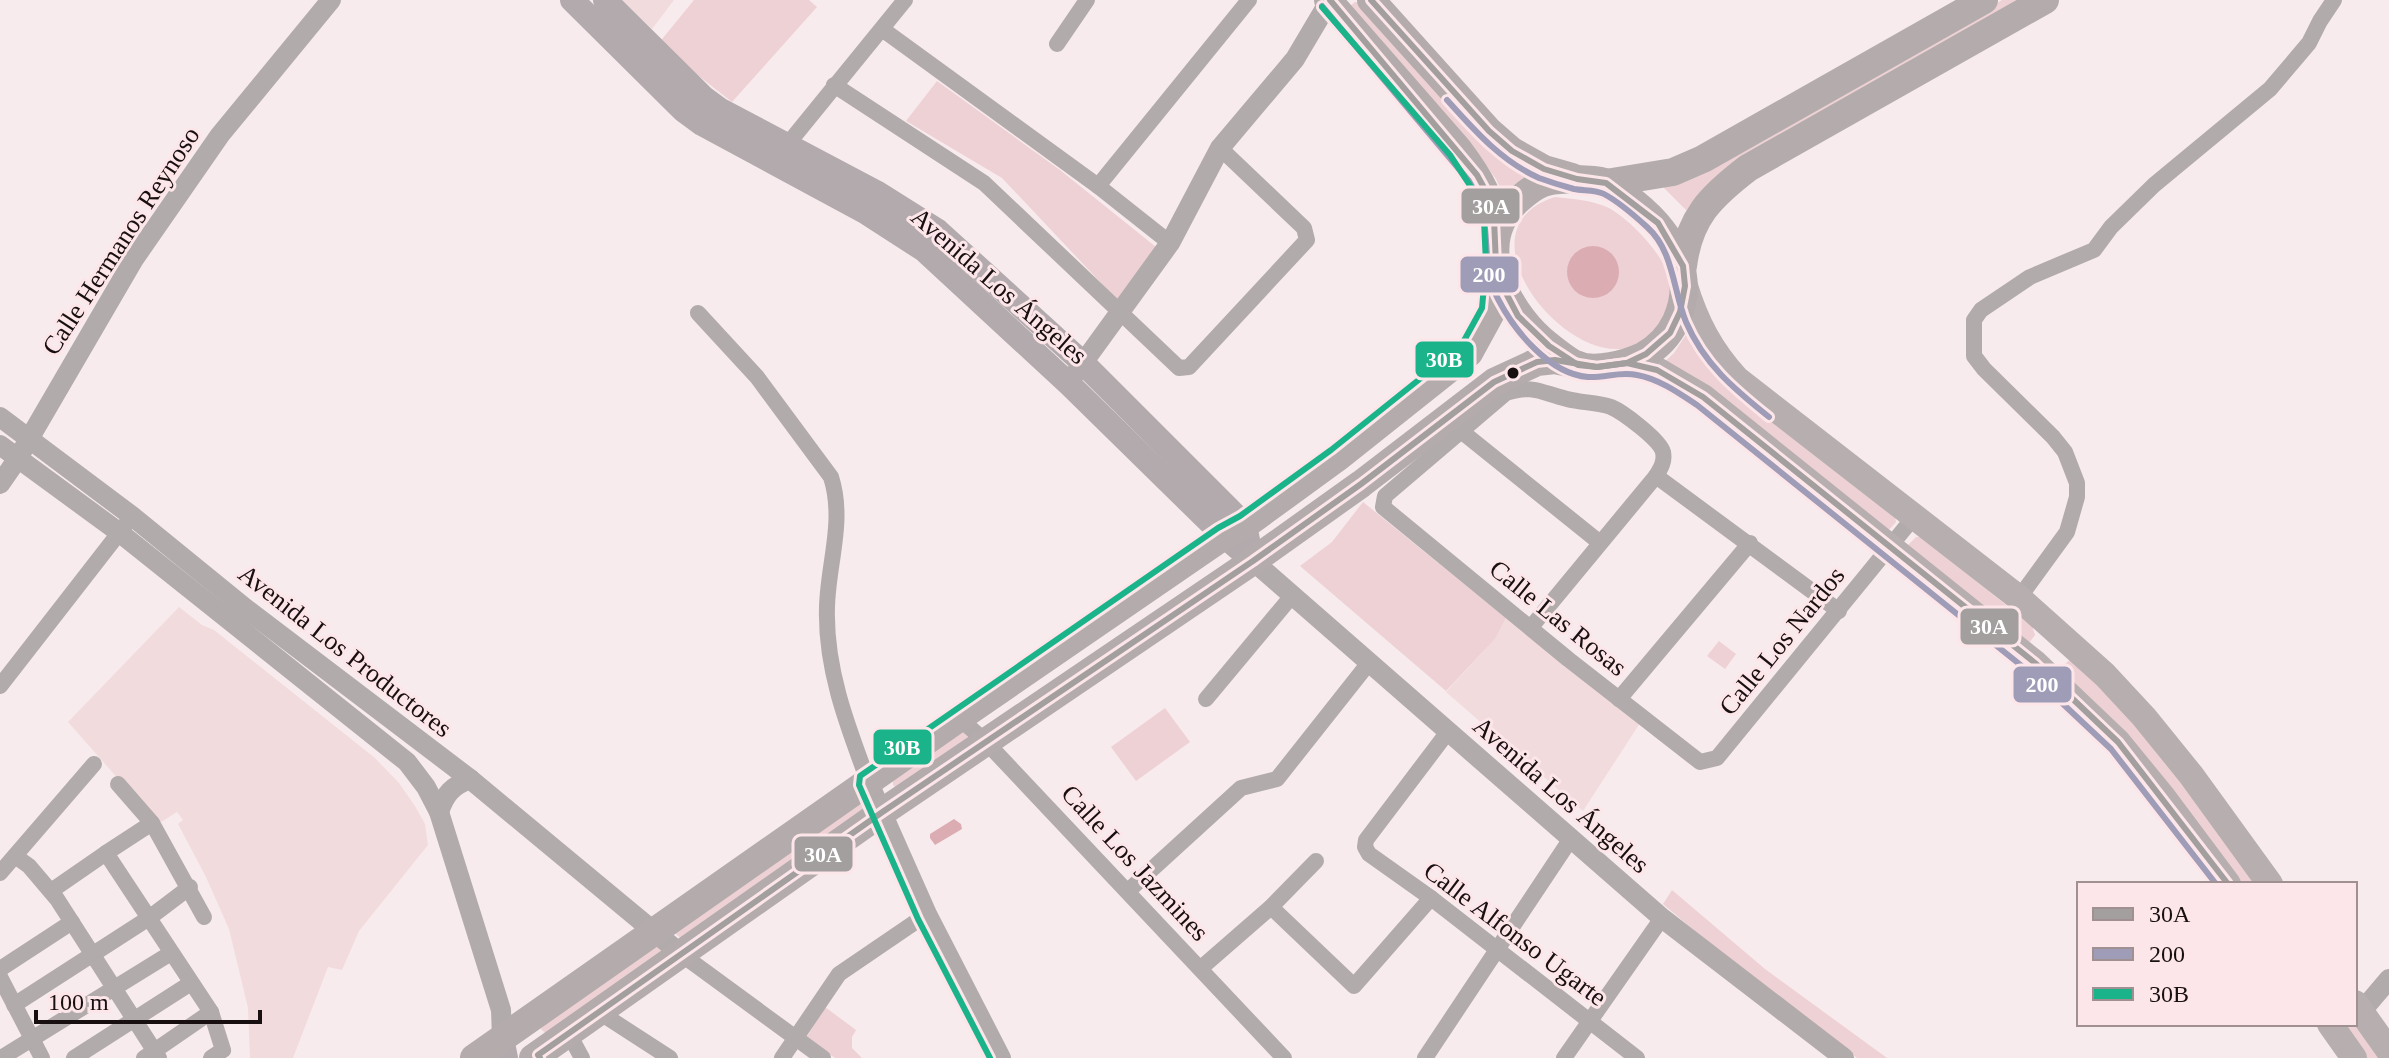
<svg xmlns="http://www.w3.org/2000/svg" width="2389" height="1058" font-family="'Times New Roman',serif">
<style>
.built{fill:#f1dbdd}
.green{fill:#eed1d5}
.water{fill:#dbadb3}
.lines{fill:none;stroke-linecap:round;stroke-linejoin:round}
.minor{stroke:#b2abac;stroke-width:16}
.tertiary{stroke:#b2abac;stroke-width:20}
.secondary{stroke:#b2aaac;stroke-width:24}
.primary{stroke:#b7afaf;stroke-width:26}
.trunk{stroke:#b4acac;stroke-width:28}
.bus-1-casing{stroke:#fde6e9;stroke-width:12}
.bus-2-casing{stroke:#fde6e9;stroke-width:12}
.bus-3-casing{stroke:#fde6e9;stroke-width:12}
.bus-1{stroke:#a39f9f;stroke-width:6}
.bus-2{stroke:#9e9cb6;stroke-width:6}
.bus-3{stroke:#1bb48a;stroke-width:6}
.bus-dot{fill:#180f10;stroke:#fde6e9;stroke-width:3}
.labels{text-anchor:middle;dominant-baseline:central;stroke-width:6;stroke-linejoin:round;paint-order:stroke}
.street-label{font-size:26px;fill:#180f10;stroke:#fde6e9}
.line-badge{stroke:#fde6e9;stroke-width:3}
.badge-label{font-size:22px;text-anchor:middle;font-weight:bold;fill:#fff}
</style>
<rect width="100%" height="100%" fill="#f8ebed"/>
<g class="built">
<polygon points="622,0 674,0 652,29"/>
<polygon points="179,607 202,625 214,630 375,758 399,783 415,806 425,824 428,845 359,931 342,970 328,967 293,1058 250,1058 248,1008 229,929 206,877 178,824 183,820 177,812 158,824 68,722"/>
<polygon points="1506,618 1642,720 1583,811 1446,692 1495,639"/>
</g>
<g class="green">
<polygon points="694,0 809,0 817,7 732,102 658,44"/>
<polygon points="2002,0 2032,0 1687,211 1660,184 1797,118"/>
<polygon points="1355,2 1363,2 1536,175 1506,202 1496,179 1485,164 1350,6"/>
<polygon points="937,81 1060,170 1156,247 1119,302 1002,178 906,121"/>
<path d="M1555,197C1573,199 1592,200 1609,208C1638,224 1696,287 1668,322C1663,328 1654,333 1649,337C1644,340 1639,346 1634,348C1629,350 1621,349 1616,349C1549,348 1462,226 1555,197Z"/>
<polygon points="1687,333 1707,362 1895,517 1896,522 1887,532 1660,366 1674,353"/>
<polygon points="1363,502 1506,618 1495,639 1446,691 1300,566 1332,542"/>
<polygon points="1916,537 1922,537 2032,626 2035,635 2029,643 1907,546"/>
<polygon points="1719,641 1736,654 1725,669 1707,656"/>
<polygon points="2071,659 2128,711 2263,884 2236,884 2059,669"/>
<polygon points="1165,708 1190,742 1136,781 1111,747"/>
<polygon points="963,732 969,738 898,790 893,785 893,778"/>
<polygon points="861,801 867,807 681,939 676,934 676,927"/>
<polygon points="1672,890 1765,969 1887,1058 1857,1058 1754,981 1663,904"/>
<polygon points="655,944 662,950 659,958 546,1034 541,1029 541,1022"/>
<polygon points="825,1007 856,1030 852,1037 852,1048 862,1058 835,1058 806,1038"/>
<polygon points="2335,1024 2355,1024 2389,1058 2360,1058"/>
</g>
<g class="water">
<circle cx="1593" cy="272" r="26"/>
<polygon points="954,819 961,824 962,829 935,845 930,838 930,834"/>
</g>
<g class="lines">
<g class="minor">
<polyline points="882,29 1098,186 1170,243"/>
<polyline points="1057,44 1087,0"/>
<polyline points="834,85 984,183 1179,368 1189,367 1307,240 1304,228 1220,148"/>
<polyline points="787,145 905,0"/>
<polyline points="1098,186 1249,0"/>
<path d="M698,313L757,377L831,477C845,521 828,563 827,607C825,668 847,725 868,781"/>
<polyline points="1461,431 1599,542"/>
<polyline points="1656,476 1839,611"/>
<polyline points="2019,598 2067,532 2077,497 2077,483 2065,452 2053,437 1984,369 1974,356 1974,320 1981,310 2030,277 2094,250 2111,227 2154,185 2270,89 2309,43 2320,21 2334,0"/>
<path d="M1532,626L1656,476C1661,468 1665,461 1663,452C1660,440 1623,412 1611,407C1597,402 1582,403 1567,399C1542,393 1533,384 1506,393L1385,496L1383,507L1568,659L1700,762L1717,758L1914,517"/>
<polyline points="0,686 126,524"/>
<polyline points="1206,699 1291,597"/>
<polyline points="1619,699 1750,543"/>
<polyline points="959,718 986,742 1284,1058"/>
<polyline points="1447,733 1366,840 1365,847 1369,854 1431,898 1637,1058"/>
<polyline points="118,784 152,823 204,917"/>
<polyline points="152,823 106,853 211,1012 223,1050 211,1058"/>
<polyline points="15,856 29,866 57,899 159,1058"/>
<polyline points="0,873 94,764"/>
<polyline points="51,891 106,853"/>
<polyline points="1128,891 1241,788 1277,779 1368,664"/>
<polyline points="1271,907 1354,986 1431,898"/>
<polyline points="681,954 823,1058"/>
<polyline points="1201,968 1271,907 1316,861"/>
<polyline points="0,969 72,922"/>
<polyline points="0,977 42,1058"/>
<polyline points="14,1005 149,918 190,887"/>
<polyline points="599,1012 670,1058"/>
<polyline points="569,1034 582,1058"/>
<polyline points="1,1058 171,953"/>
<polyline points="74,1058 191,983"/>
<polyline points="144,1058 211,1012"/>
<polyline points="782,1058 839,974 927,914"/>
<polyline points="1425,1058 1570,840"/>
<polyline points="1564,1058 1662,918"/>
</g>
<g class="tertiary">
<polyline points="1075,374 1170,243 1220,148 1295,59 1330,0"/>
<polyline points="0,417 132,516 245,608 470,779 681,954"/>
<polyline points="0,445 120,533 407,762 426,787 439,812 501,1010 502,1038"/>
<polyline points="0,484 18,458 134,259 220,135 331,0"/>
<polyline points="1253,561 1662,918 1844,1058"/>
<polyline points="868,781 927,914 1001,1058"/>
<path d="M439,812C445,794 452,786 470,779"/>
<polyline points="2361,1012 2389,979"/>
</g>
<g class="secondary">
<polyline points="572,0 683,110 702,124 865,212 924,250 1069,384 1224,536 1253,561"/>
<polyline points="605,0 704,98 719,109 876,192 938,231 1083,363 1245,525 1248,540"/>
<polyline points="502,1038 506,1058"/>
</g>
<g class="primary">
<path d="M1685,286C1696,322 1711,351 1737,379L2019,598L2105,675L2144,717L2191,775L2270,884"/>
<polyline points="1627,363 1657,370 1703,397 2035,663 2118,742 2163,797 2228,884"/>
<polyline points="2355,1003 2389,1051"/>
<polyline points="2330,1024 2354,1058"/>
</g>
<g class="trunk">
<path d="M1328,0L1458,149C1479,177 1494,200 1495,236"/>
<polyline points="1371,0 1489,131 1512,151 1544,169 1572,177"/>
<path d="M1577,179C1586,180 1599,179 1607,183C1614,186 1621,193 1627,197C1667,226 1699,271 1676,321C1669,336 1657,348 1643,356C1626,364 1596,372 1577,365C1566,360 1552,348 1542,340C1505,307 1473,243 1516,202C1524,195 1531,188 1541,184C1551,179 1565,180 1577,179Z"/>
<polyline points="1606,183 1673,172 1703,159 1984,0"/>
<path d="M1683,266C1689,218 1710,197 1748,168L2045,0"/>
<polyline points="474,1058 959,718 1224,536 1245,525 1337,458 1469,353 1492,311 1496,264"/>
<polyline points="533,1058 881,813 1253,561 1361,484 1494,382 1537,362 1555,360 1578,365"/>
</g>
<g class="bus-1-casing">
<g id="bus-1">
<polyline points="1330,0 1477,175 1488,195 1494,219 1496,264 1507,295 1518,316 1549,346 1578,365 1597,367 1627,363 1646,354 1670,333 1680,312 1685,286 1683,266 1658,223 1606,183 1577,179 1544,169 1512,151 1489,131 1371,0"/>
<polyline points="540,1058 538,1055 881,813 1253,561 1361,484 1494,382 1537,362 1555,360 1597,367 1627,363 1657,370 1703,397 2035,663 2118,742 2228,884"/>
</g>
</g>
<g class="bus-2-casing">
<g id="bus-2">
<path d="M1322,6L1469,181C1475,191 1481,202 1483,215C1489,244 1483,271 1498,299C1514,330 1549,374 1588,377C1605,378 1620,371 1637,375C1659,379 1679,393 1697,405L2028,671L2111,749L2216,884"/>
<path d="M1447,100C1474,130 1501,161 1539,178C1550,182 1563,186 1574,189C1583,191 1595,189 1604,194C1619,202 1635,216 1647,227C1674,251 1673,291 1686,322C1704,364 1734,389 1769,417"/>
</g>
</g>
<g class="bus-3-casing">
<polyline id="bus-3" points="990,1058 918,919 859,785 860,776 1218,528 1240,516 1331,450 1461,346 1482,308 1486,264 1484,220 1479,199 1450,155 1322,7"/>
</g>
<use href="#bus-1" class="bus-1"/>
<use href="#bus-2" class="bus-2"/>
<use href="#bus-3" class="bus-3"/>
</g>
<circle class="bus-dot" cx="1513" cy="373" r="7"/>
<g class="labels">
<g class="street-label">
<text transform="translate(121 241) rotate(-57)">Calle Hermanos Reynoso</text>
<text transform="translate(999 286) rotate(41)">Avenida Los Ángeles</text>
<text transform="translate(1558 618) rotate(39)">Calle Las Rosas</text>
<text transform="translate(1782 641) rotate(-51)">Calle Los Nardos</text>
<text transform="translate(345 651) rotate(38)">Avenida Los Productores</text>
<text transform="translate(1561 795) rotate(41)">Avenida Los Ángeles</text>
<text transform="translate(1135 863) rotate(47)">Calle Los Jazmines</text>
<text transform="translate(1515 934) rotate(37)">Calle Alfonso Ugarte</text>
</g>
</g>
<g class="line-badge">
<rect x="1460" y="187" width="61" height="38" rx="8" fill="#a39f9f"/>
<rect x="1459" y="255" width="61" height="39" rx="8" fill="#9e9cb6"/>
<rect x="1414" y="340" width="61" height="39" rx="8" fill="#1bb48a"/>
<rect x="1959" y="607" width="61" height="39" rx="8" fill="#a39f9f"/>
<rect x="2012" y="665" width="61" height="39" rx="8" fill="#9e9cb6"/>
<rect x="872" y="728" width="61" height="38" rx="8" fill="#1bb48a"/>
<rect x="793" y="835" width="61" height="38" rx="8" fill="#a39f9f"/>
</g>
<g class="badge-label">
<text x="1491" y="214">30A</text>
<text x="1489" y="282">200</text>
<text x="1444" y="367">30B</text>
<text x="1989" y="634">30A</text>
<text x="2042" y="692">200</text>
<text x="902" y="755">30B</text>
<text x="823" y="862">30A</text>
</g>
<rect x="2077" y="882" width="280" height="144" fill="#fde6e9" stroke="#a19092" stroke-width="2"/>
<rect x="2093" y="908" width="40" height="12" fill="#a39f9f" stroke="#a19092" stroke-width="2"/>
<text x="2149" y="922" font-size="24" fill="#180f10">30A</text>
<rect x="2093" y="948" width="40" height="12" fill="#9e9cb6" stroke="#a19092" stroke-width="2"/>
<text x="2149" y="962" font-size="24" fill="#180f10">200</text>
<rect x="2093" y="988" width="40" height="12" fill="#1bb48a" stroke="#a19092" stroke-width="2"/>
<text x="2149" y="1002" font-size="24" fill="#180f10">30B</text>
<path d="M36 1010v12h224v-12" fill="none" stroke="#180f10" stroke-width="4"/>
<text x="48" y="1010" font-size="24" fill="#180f10" stroke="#fde6e9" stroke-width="6" paint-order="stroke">100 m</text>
</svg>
